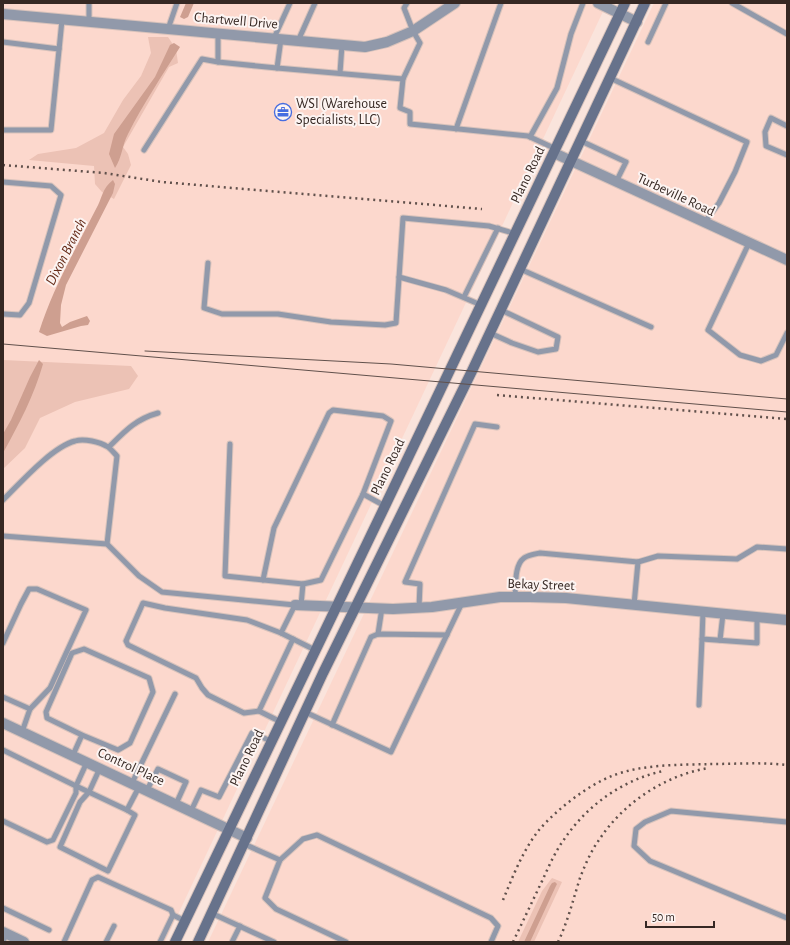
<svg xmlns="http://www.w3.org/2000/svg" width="790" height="945" font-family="'Alegreya Sans',sans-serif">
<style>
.built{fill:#fcd8cd}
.green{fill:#ecc2b5}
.water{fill:#ce9f90}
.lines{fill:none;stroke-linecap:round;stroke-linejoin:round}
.service-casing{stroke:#d7c2bb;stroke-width:7}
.minor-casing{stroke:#d7c2bb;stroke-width:12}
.secondary-casing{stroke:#d7c2bb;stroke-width:12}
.service{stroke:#9199aa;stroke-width:5}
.minor{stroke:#9199aa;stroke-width:10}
.secondary{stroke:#67728b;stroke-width:10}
.tram{stroke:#61514c;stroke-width:1}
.rail{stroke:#61514c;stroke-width:2.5;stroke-dasharray:2 4;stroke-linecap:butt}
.labels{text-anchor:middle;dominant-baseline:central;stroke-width:4;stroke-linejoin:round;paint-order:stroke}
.street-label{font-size:14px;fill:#362823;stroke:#fcf4f2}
.poi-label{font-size:14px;fill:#362823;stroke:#fcf4f2;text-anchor:start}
.water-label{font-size:15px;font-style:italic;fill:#672d1a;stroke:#fcf4f2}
</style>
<rect width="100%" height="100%" fill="#fae4dc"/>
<g class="built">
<polygon points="3,3 607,3 165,942 3,942"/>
<polygon points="654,3 787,3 787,942 208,942"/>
</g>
<g class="green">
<polygon points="148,37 168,37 176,49 178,63 169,67 123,147 128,154 131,165 114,199 102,192 95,184 94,166 29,160 38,154 76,148 104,133 123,100 141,76 151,53"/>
<polygon points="3,360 131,366 138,376 129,389 75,402 40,418 25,448 3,469"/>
<polygon points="552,878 562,882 534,942 518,942 542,891"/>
</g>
<g class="water">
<polygon points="186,3 194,3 188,17 184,19 180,17"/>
<path d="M174,43L180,47C162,76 143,104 128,134C122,145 122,158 115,168L109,154L114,134L155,77L170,45Z"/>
<path d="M113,180L115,184L113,193L66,285L61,305L60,323L62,327L70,322L87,316L90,321L88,325L81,326L47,336L39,332C53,288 75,250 96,209C102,199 102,188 113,180Z"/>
<path d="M39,360L43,364C34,396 19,424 3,453V434L11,420L30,377Z"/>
<polygon points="555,882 557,884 555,888 530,942 524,942 550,886 552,883"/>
</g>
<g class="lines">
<g class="service-casing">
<g id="service">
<polyline points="89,3 89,22"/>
<polyline points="732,3 787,34"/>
<polyline points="168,29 177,3"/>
<polyline points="218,34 218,62 277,68 281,39"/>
<polyline points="274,38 290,3"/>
<polyline points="298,41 315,3"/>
<polyline points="3,42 59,49"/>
<polyline points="648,42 666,3"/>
<polyline points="277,68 403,79 420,43 413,31 404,8 407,3"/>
<polyline points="340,73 342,45"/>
<polyline points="610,78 747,142 735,172 719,203 704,223"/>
<polyline points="403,79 400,108 410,112 410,124 528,136 556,149"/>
<polyline points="787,126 771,118 765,132 766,146 787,155"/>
<polyline points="456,129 501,3"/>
<polyline points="3,130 51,130 62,20"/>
<polyline points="530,137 557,88 571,34 583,3"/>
<polyline points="581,141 626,162 616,182"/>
<polyline points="144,150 202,59 218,62"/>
<polyline points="3,182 51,186 61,195 29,303 20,315 3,314"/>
<polyline points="749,243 708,330 740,355 761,361 776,355 787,333"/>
<polyline points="208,263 204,308 222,314 278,314 331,322 385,325 396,323 403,218 489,226 516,234"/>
<polyline points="520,269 651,327"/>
<polyline points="399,277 446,290 481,305"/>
<polyline points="464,297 498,228"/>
<polyline points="490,333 512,343 538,352 556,349 558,337 501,310"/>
<polyline points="230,444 225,576 303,584 301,605"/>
<path d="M109,447C125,431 136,419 158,413"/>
<path d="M3,500C20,483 52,447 75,441C84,438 100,442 108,447C111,449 114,453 117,456L107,544"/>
<polyline points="3,536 107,544 139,576 162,592 295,605 281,633 315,650"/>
<polyline points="263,580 274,528 329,413 333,410 383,416 391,421 363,494"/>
<polyline points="303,584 321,580 363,494 385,506"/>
<path d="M515,597C516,586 514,565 524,558C528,555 535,554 540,553L638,562L658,556L737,559L757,547L787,549"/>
<polyline points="634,605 638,562"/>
<polyline points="419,608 420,584 405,582 475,424 497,427"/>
<polyline points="703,612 702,639 757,643 757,617"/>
<polyline points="378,634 382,608"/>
<polyline points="720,640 723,614"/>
<polyline points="3,643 21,604 29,589 37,589 86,610 50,688 30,709"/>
<polyline points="3,697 30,709 22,732"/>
<polyline points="699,705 702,639"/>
<polyline points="259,711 244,713 208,695 202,688 196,678 128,645 126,641 143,603 165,608 247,620 281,633"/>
<polyline points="305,712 391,752 462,603"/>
<polyline points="281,722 259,711 293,639"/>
<polyline points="332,725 371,637 378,634 447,635"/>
<polyline points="3,750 76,786 87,762"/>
<polyline points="73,755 82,735 47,718 46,712 72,653 84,649 149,678 153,692 130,743 118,750 82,735"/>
<polyline points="100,768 89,792 80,802 60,847 108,871 135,815 127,810 139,787"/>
<polyline points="132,783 175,694"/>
<polyline points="147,790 158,769 186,782 176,804"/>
<polyline points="191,811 201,790 219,797 252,733 271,741"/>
<polyline points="3,821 47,842 53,840 76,793 76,786 127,810"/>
<polyline points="787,822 671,811 645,822 636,829 634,846 650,861 787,918"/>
<polyline points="244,844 280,860"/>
<polyline points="3,908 49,930"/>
<polyline points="211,913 274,942"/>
<polyline points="3,942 6,934"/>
<polyline points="64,942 92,880 98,877 171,910 173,915"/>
<polyline points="106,942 114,926"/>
<polyline points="160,942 173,915 185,921"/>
<polyline points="232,942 240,926"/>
<polyline points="346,942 276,909 265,898 280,860 303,839 317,835 491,918 498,926 491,942"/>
</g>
</g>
<g class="minor-casing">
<g id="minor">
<polyline points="598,3 637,22"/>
<polyline points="3,14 365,47 387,42 413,31 455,3"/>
<polyline points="554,153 787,260"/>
<polyline points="295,605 393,609 432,607 500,597 530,597 566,598 787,620"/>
<polyline points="3,723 247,838"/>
<polyline points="3,932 24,942"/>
</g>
</g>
<g class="secondary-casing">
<g id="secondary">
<polyline points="175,942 385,506 625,3"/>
<polyline points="198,942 323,673 472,371 645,3"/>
</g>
</g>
<use href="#service" class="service"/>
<use href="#minor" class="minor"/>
<use href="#secondary" class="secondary"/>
<g class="tram">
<polyline points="3,344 787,412"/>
<polyline points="145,351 391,364 787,399"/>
</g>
<g class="rail">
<polyline points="3,165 104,173 162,182 482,209"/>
<polyline points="497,395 787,419"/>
<path d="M503,900C513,876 523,850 539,830C556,810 588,785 612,776C641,764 680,765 711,764C736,764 762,762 787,765"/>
<path d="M513,942C523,921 533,900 543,879C549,866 555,852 563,841C586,806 622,780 663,771"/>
<path d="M558,942C568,921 573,900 580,878C585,865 591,851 599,840C623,803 665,775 709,768"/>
</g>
</g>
<defs>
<g id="office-ring" transform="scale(0.9)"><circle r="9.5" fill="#fcf4f2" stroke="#466de0" stroke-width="1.5"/><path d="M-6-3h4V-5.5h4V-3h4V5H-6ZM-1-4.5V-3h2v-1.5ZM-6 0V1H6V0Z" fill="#466de0"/></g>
</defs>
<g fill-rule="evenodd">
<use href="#office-ring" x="283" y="112"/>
</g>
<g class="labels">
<g class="street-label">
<text transform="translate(236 21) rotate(5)">Chartwell Drive</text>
<text transform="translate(528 175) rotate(-64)">Plano Road</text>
<text transform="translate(676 195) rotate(25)">Turbeville Road</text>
<text transform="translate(388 467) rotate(-64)">Plano Road</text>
<text transform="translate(541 585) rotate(2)">Bekay Street</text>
<text transform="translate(247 758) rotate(-64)">Plano Road</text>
<text transform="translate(131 767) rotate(25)">Control Place</text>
</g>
<g class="poi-label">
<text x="296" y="104">WSI (Warehouse<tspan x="296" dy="16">Specialists, LLC)</tspan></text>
</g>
<g class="water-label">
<text transform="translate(66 252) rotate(-63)">Dixon Branch</text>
</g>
</g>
<rect width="790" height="945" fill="none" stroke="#362823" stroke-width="8"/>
<path d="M646 921v6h68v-6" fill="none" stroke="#362823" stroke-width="2"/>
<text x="652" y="921" font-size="12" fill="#362823" stroke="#fcf4f2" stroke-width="3" paint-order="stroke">50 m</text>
</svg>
